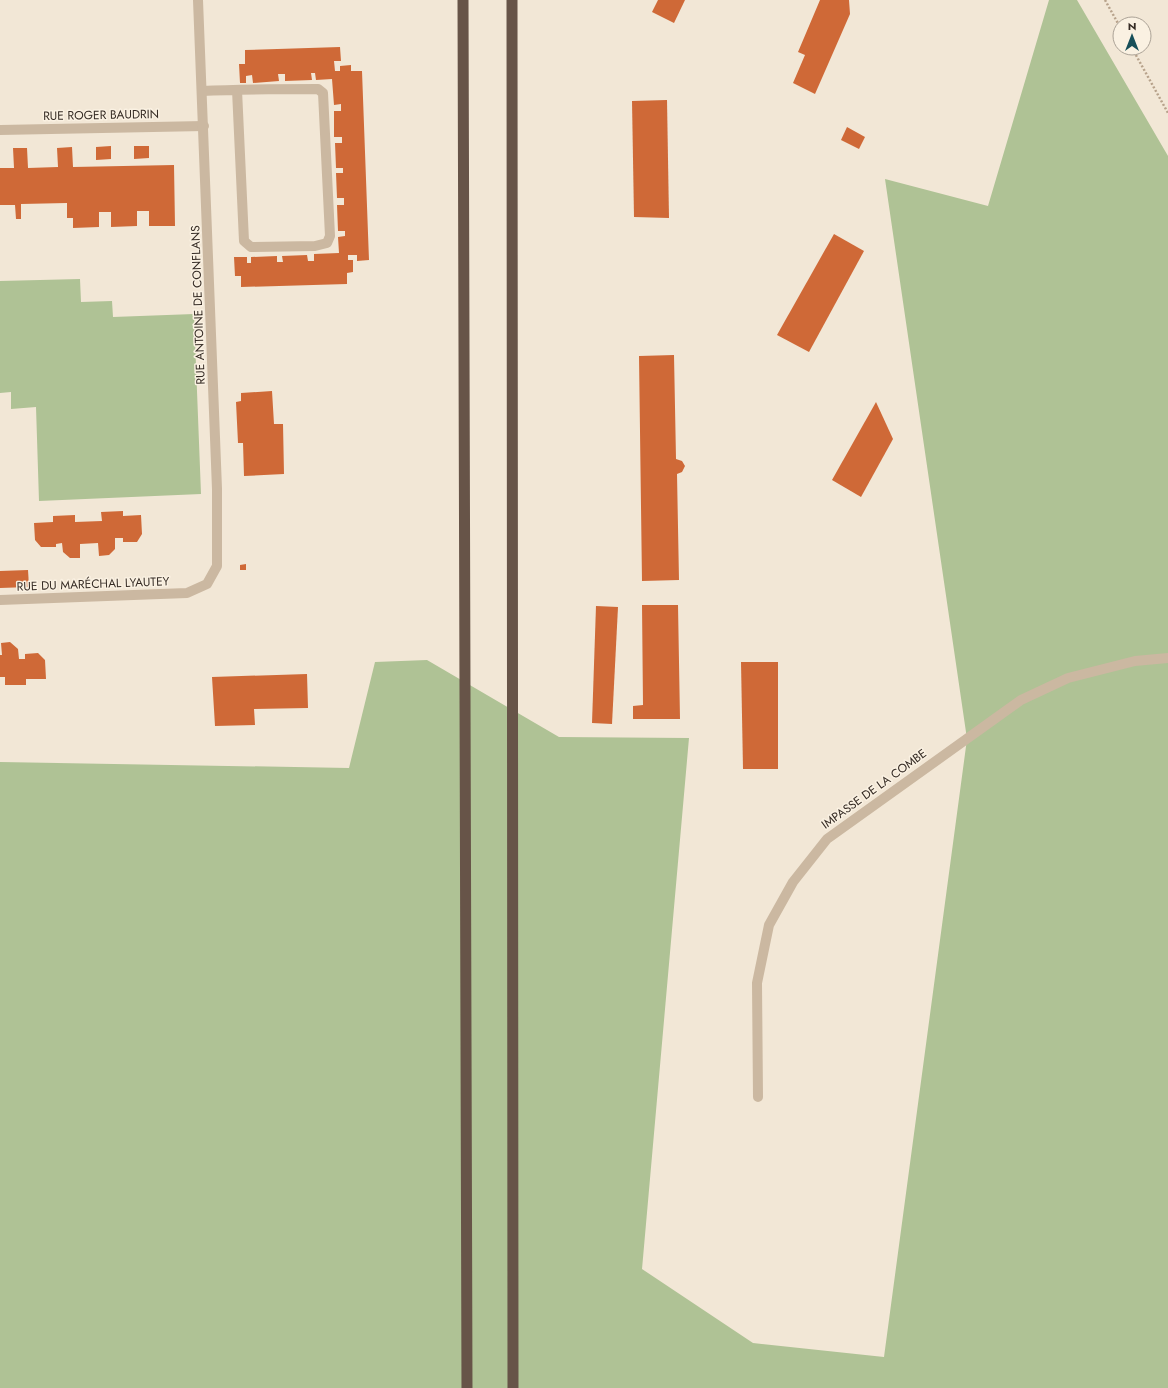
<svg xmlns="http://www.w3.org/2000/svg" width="1168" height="1388" font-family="Jost,sans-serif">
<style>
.green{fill:#afc295}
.building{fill:#cf6937}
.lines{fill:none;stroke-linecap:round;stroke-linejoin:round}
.path{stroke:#b7a28b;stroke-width:2.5;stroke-dasharray:2 2;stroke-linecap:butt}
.service{stroke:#cbb8a1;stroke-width:10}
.minor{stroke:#cbb8a1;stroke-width:10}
.trunk{stroke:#675448;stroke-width:11}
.labels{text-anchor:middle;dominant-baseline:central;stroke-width:3;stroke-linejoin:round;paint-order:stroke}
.street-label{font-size:12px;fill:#352b24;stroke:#faf1e2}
</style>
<rect width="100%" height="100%" fill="#f2e7d6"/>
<g class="green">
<polygon points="1049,0 1077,0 1168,156 1168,1388 0,1388 0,762 349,768 375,662 427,660 559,737 689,738 642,1269 753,1343 884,1357 967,739 885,179 988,206"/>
<polygon points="80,279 81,302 112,301 113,317 194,314 201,494 39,501 36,407 11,409 11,392 0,393 0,281"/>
</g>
<g class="building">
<polygon points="658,0 685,0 674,23 652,12"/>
<polygon points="820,0 849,0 850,14 815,94 793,83 805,55 798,52"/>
<polygon points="340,47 341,61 334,61 335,71 340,71 340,66 351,65 351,71 362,71 369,260 357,261 357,255 348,255 348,260 353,260 353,272 347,273 347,284 241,287 241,276 235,276 234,257 247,257 247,263 251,263 251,257 277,256 277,262 283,262 282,256 307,255 308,261 314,261 314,254 339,253 338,237 345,236 345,231 338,231 337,205 344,205 344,198 337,198 336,173 343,173 343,168 336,168 335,143 342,143 342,137 334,137 334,111 341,111 341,104 334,105 332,79 316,80 315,73 311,73 312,80 285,81 285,74 278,74 279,81 253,83 252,75 246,76 246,83 240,83 239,64 245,64 245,50"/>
<polygon points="667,100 669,218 634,217 632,101"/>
<polygon points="847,127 865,137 859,149 841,140"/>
<polygon points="111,146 111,159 96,160 96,147"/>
<polygon points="134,146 149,146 149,158 134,159"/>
<polygon points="72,147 73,167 174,165 175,226 149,226 149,211 137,211 137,226 111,227 111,212 99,212 99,227 73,228 73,218 67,218 67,203 21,204 21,219 16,219 15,205 0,205 0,168 14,168 13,148 27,148 28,168 58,167 57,148"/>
<polygon points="834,234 864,251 809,352 777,335"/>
<polygon points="674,355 676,459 682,461 685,466 682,472 677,474 679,580 642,581 639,356"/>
<polygon points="272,391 274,424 283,424 284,474 244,476 243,443 238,443 236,402 241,401 241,393"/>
<polygon points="876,402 893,439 861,497 832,480"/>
<polygon points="123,511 123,516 141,515 142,534 137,542 123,542 123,538 115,538 115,549 109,555 99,556 98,543 80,544 80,558 70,558 63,552 62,543 56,544 56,547 41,547 35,540 34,523 53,522 53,516 75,515 75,522 102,521 101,512"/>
<polygon points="246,564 246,570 240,570 240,565"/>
<polygon points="28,570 29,587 0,588 0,571"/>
<polygon points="642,605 678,605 680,719 633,719 633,706 643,705"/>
<polygon points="596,606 618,607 612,724 592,723"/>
<polygon points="10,642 18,649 19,659 25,659 25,654 38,653 45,660 46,679 26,679 26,685 5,685 5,677 0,677 0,655 2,655 1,643"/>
<polygon points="741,662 778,662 778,769 743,769"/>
<polygon points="307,674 308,708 254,709 255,725 215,726 212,677"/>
</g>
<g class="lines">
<g class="path">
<polyline points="1105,0 1120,27"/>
<polyline points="1132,48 1168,113"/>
</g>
<path class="service" d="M202,91C240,89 279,89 318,89L323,93L330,236L327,243L315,246L251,247L244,241L237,90"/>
<g class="minor">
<polyline points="0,130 204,126"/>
<polyline points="0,600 187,593 207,584 217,566 217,489 198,0"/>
<polyline points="758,1097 757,983 769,925 793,882 827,839 1021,700 1068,678 1135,661 1168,658"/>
</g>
<g class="trunk">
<polyline points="463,0 467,1388"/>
<polyline points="512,0 513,1388"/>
</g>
</g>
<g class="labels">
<g class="street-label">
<text transform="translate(101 115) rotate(-1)">RUE ROGER BAUDRIN</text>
<text transform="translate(198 305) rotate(-92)">RUE ANTOINE DE CONFLANS</text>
<text transform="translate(93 584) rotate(-2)">RUE DU MARÉCHAL LYAUTEY</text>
<text transform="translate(874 789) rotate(-36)">IMPASSE DE LA COMBE</text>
</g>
</g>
<g transform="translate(1132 36)"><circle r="19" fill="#faf1e2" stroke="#aba296"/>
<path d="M0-3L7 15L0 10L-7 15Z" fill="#174f59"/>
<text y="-6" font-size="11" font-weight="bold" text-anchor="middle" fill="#352b24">N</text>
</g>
</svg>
